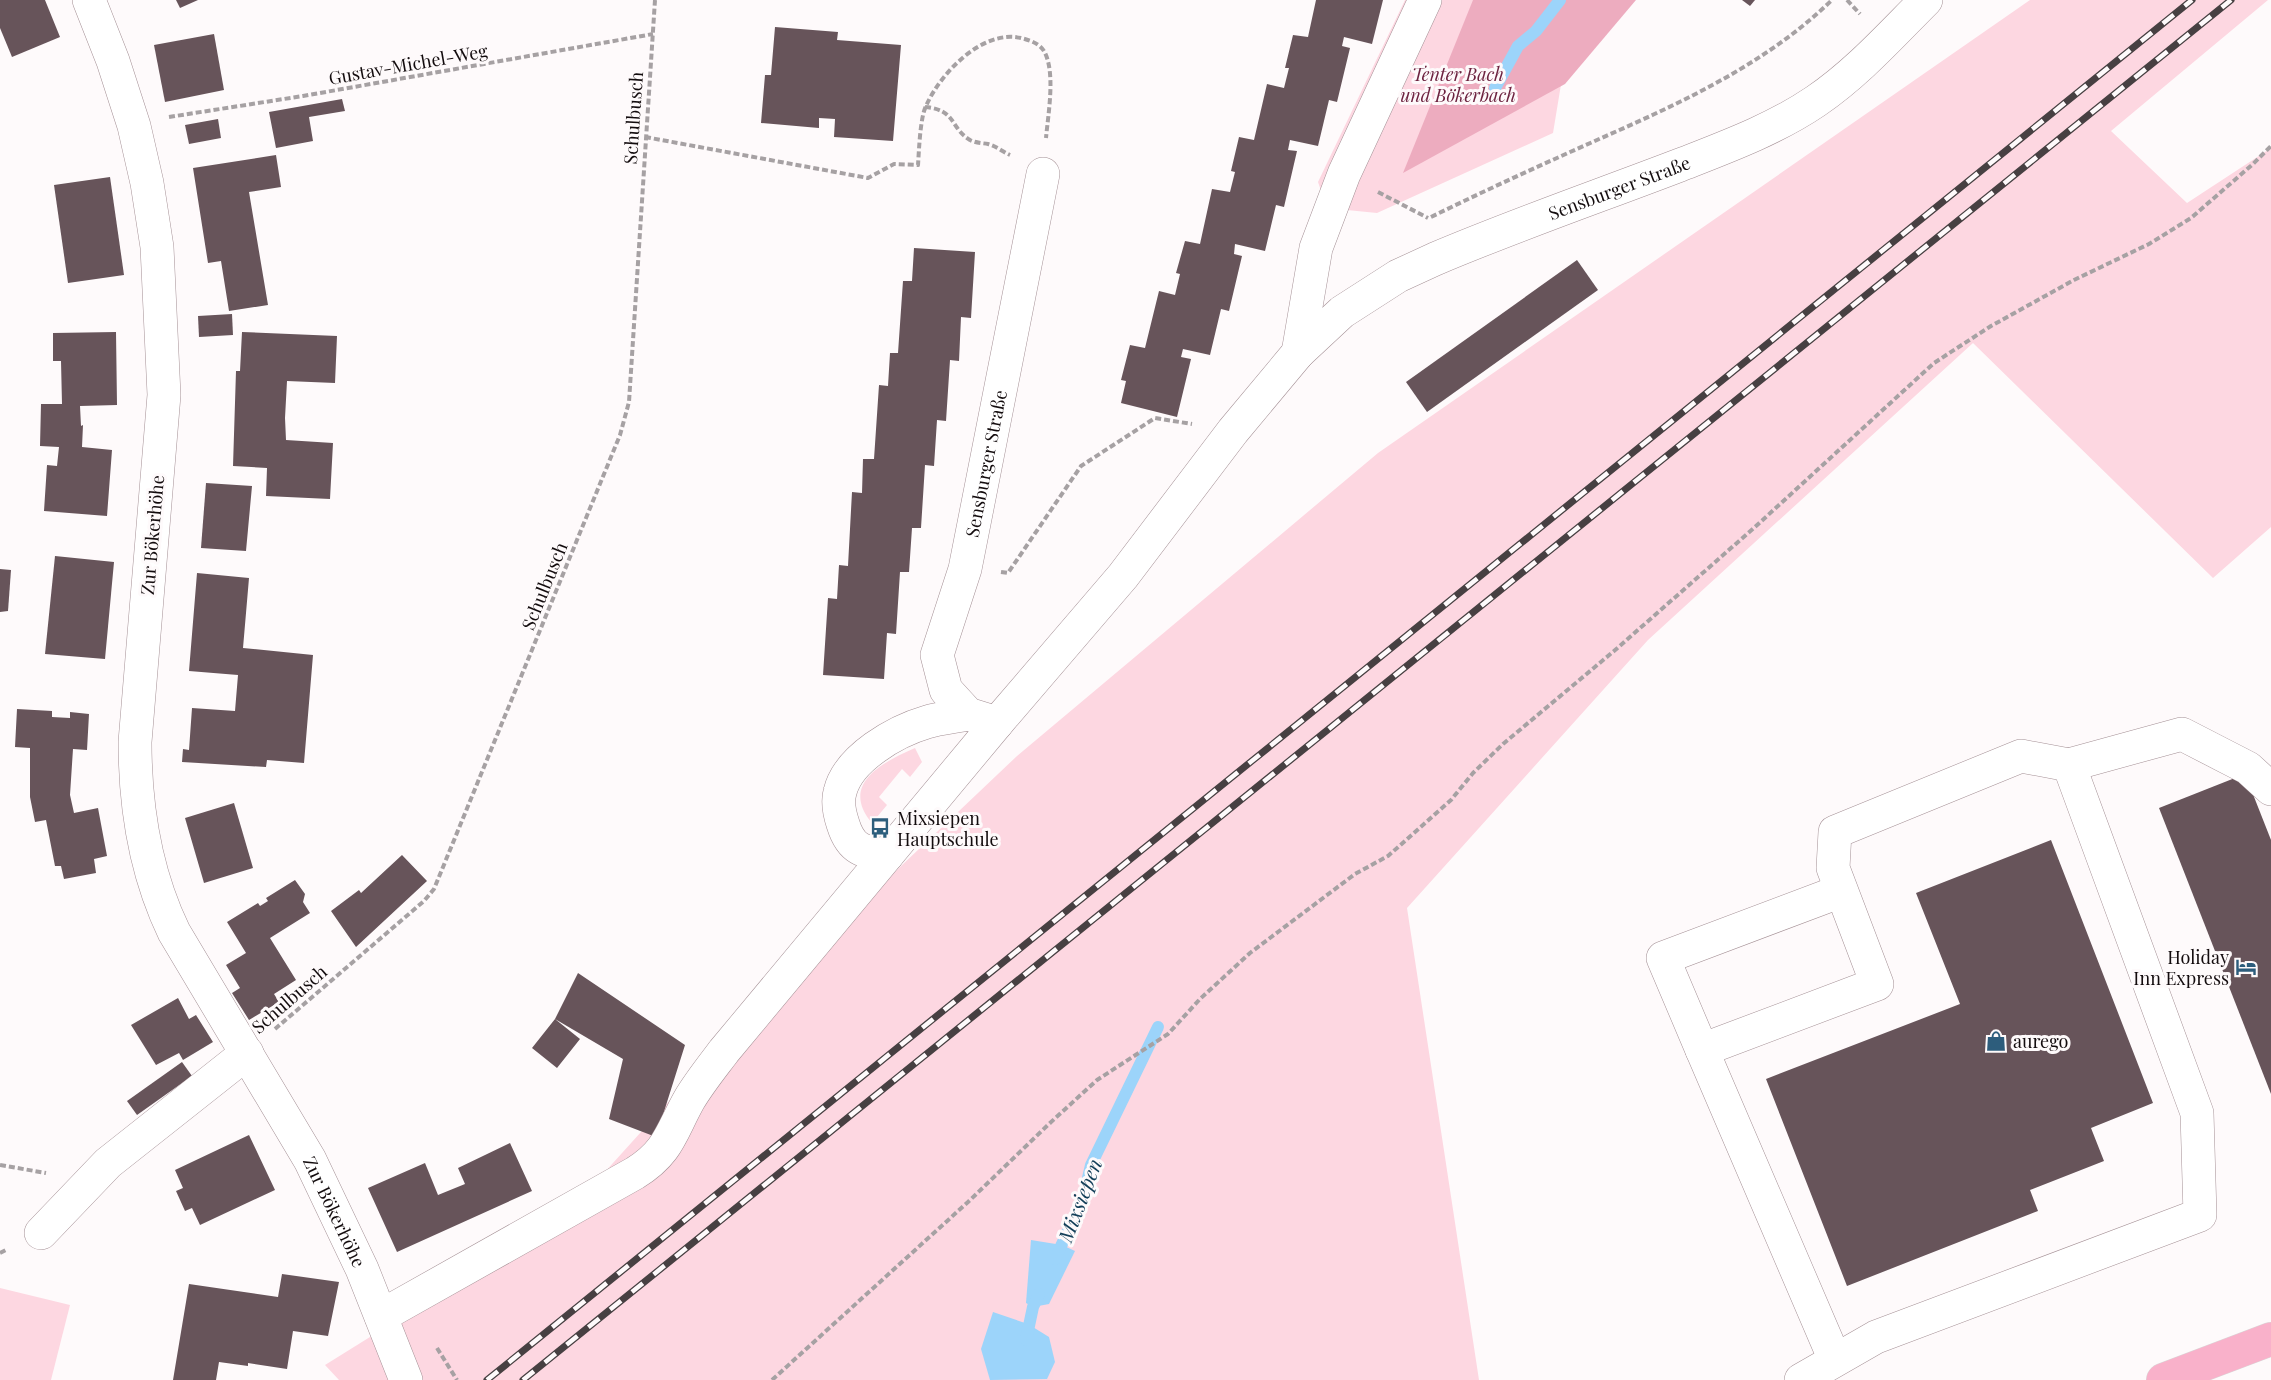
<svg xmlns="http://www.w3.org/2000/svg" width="2271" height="1380" font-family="'Playfair Display',serif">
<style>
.green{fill:#fdd7e1}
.forest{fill:#edacbf}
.water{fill:#9cd4fa}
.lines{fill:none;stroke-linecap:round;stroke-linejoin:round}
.stream{stroke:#9cd4fa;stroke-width:12}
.building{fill:#67545a}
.minor-casing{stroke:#a59196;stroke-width:34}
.major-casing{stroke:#d9d8d8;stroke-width:34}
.path{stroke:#a6a1a3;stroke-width:4;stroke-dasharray:6 3;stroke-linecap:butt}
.minor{stroke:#fff;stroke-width:33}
.major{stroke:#f9b1ca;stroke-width:33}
.rail-casing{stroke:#474042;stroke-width:7}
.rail{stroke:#fefafb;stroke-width:4.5;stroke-dasharray:14;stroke-linecap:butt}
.labels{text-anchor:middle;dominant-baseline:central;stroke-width:6;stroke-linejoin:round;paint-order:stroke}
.street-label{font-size:18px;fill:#130c0e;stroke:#fefafb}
.park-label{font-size:18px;font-style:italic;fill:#6d2340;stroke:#fefafb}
.poi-label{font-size:18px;fill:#130c0e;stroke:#fefafb;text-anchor:start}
.water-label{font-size:20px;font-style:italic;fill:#123e58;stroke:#fefafb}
</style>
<rect width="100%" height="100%" fill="#fefafb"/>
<g class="green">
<polygon points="1405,0 1584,0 1568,42 1553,133 1377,213 1327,208 1318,182"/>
<polygon points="2030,0 2268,0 2111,131 2187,203 2271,148 2271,527 2213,578 1973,343 1648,640 1407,908 1479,1380 339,1380 325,1365 566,1215 763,997 1017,756 1378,453"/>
<path d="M915,748L922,762L910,777L902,769L879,797L887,805L872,823C839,784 883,762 915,748Z"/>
<polygon points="0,1288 70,1305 51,1380 0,1380"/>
</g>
<polygon class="forest" points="1473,0 1636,0 1565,84 1403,173"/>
<g class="water">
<polygon points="1031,1240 1062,1245 1075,1251 1049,1304 1033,1307 1026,1303"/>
<polygon points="993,1312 1028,1324 1049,1337 1055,1362 1047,1379 990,1380 981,1349"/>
</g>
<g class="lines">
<g class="stream">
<polyline points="1495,88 1518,46 1536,31 1560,0"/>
<polyline points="1055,1259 1083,1199 1091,1165 1158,1027"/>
<polyline points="1026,1340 1033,1307 1039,1294"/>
</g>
</g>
<g class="building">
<polygon points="0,0 45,0 60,37 12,57 0,28"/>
<polygon points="176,0 198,0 180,8"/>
<polygon points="1316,0 1383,0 1372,44 1344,37 1342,46 1350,48 1337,102 1329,100 1318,146 1290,140 1288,150 1297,151 1284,207 1276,205 1265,251 1235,244 1234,254 1242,256 1229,311 1221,309 1210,355 1183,349 1181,357 1191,359 1177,417 1121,403 1126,381 1121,380 1130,345 1145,348 1159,291 1175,295 1180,274 1176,273 1185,241 1200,244 1212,189 1230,192 1235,172 1231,171 1239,137 1254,140 1267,84 1284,88 1289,68 1285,68 1293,35 1308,37"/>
<polygon points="1742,0 1755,0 1750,6"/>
<polygon points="775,27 838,32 837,40 901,45 893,141 834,137 835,119 819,118 819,128 761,123 765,75 771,75"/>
<polygon points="214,34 224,90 165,102 154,45"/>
<polygon points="342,99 345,111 309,117 313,141 276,148 269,112"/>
<polygon points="218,119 221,138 189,144 185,125"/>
<polygon points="276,155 281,187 249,192 268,305 229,311 221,261 208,263 193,168"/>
<polygon points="110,177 124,275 68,283 54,185"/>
<polygon points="914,248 975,252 971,318 961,317 959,361 950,360 946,421 937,420 934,466 925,465 921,528 912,528 909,572 900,572 896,634 887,633 884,679 823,675 828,598 837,599 839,565 848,566 852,492 862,493 863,459 874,459 879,385 888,386 890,353 898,353 903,281 912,281"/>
<polygon points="1577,260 1598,290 1427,412 1406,382"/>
<polygon points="232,314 233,335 199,337 198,316"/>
<polygon points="116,332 117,405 80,406 81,426 83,425 82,447 112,450 107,516 44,511 47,465 57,466 59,447 40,446 41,404 62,404 61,361 53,361 53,333"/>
<polygon points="242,332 337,336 335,383 287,381 285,418 286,440 333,443 330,499 266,496 267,468 233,466 236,371 240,371"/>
<polygon points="206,483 252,486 246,551 201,548"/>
<polygon points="55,556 114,562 105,659 45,654"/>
<polygon points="0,569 11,570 8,611 0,612"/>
<polygon points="197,573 249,578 243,648 313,655 304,763 267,760 266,767 182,762 183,749 189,750 192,708 235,711 238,675 189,671"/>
<polygon points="17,709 52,711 52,717 70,718 70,712 89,714 87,750 73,749 70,795 74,813 98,808 107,856 94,859 96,873 64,879 61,866 55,866 46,820 35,822 30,797 30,748 15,747"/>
<polygon points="2245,774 2271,840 2271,1094 2159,808"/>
<polygon points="234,803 253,868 204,883 185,818"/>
<polygon points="2051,840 2153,1103 2091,1128 2104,1161 2030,1190 2038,1211 1847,1286 1766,1079 1960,1004 1916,893"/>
<polygon points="402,855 427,881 356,947 331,911 359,890 361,893"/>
<polygon points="295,880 305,894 303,902 310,913 270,938 296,980 274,994 279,1002 249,1020 232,993 240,988 226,965 246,953 227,922 258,903 260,906 268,901 266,898"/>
<polygon points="578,973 685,1045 656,1137 609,1119 623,1059 555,1019 580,1039 557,1068 532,1048 555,1019"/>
<polygon points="178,998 189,1019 196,1015 213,1042 183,1060 179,1053 156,1065 131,1025"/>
<polygon points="182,1062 192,1076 137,1115 127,1101"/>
<polygon points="249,1135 275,1190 200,1225 192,1208 185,1211 176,1191 183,1188 175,1170"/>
<polygon points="510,1143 532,1191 397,1252 368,1188 425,1163 438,1195 465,1184 458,1168"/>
<polygon points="282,1274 339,1282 328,1336 293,1331 287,1369 248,1363 248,1366 219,1362 216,1380 173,1380 189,1284 278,1297"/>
</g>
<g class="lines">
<g class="minor-casing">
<g id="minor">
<path id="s1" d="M89,0L113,61L134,126L147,183L157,247L164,395L135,742C135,808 145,872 174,932L310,1160L362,1269L406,1380"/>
<polyline points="1298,353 1316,248 1344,174 1425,0"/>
<path id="s2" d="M997,723L968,714L946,690L937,655L965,569L1043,174"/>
<polyline points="2069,765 2182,734 2248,768 2271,789"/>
<path d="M887,855C863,852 851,850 843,824C840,815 837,802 840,792C848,758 896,731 927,722C940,718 955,717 968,714"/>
<polyline points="1702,1050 1663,958 1841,891"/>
<polyline points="41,1233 108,1163 247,1053"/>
<path id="s3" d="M381,1316L635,1173C669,1152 671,1132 689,1100C699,1083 712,1067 724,1051L997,723L1123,576L1233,431L1298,353L1342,312L1398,276L1435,259C1515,225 1599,196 1680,165C1726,147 1775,129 1816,101C1857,73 1890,36 1926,0"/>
<polyline points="1801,1380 1876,1337 2200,1215 2197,1113 2069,765 2021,756 1835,832 1833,868 1877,984 1702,1050 1835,1360"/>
</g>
</g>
<g class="major-casing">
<polyline id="major" points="2163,1380 2271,1339"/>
</g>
<g class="path">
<polyline points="1847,0 1860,14"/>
<path d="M925,107C957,110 949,127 970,140C976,143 982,143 988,144C996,146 1003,152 1010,155"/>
<polyline points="169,117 303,96 653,34"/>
<path d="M645,137L868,178L894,164L918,165C919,151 920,118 926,106C940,74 982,29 1021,38C1029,40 1039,43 1044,51C1056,72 1048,115 1046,138"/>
<polyline points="1378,192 1428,218"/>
<path d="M1431,217C1486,190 1541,165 1597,140C1681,103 1766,64 1832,0"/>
<polyline points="1001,572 1008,573 1081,466 1155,418 1192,424"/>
<polyline points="275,1029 424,901 434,889 620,435 629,402 655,0"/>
<polyline points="0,1165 46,1173"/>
<polyline points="0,1253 8,1249"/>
<polyline points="437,1348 457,1380"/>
<polyline points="772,1380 968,1202 1050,1123 1097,1080 1168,1034 1200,999 1250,953 1355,874 1388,856 1451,800 1473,773 1503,744 1614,651 1755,527 1934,363 1991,326 2074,280 2149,244 2191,218 2253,164 2271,146"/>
</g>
<use href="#minor" class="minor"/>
<use href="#major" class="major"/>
<g class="rail-casing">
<g id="rail">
<polyline points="487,1380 2192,0"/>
<polyline points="523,1380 2231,0"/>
</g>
</g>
<use href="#rail" class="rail"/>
</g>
<defs>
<g id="bus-bare" transform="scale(1.62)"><path d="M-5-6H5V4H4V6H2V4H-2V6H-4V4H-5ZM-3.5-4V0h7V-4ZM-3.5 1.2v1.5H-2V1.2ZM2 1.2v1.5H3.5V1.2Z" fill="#2d5d7c" stroke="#fefafb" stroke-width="2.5" paint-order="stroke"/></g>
<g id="hotel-bare" transform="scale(1.62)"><path d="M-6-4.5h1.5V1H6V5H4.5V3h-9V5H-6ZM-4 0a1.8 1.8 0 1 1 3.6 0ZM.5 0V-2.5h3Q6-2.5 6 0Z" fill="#2d5d7c" stroke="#fefafb" stroke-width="2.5" paint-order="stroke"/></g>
<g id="shop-bare" transform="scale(1.62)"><path d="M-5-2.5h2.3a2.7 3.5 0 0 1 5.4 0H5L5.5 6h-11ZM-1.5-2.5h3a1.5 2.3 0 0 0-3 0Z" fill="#2d5d7c" stroke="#fefafb" stroke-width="2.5" paint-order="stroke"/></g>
</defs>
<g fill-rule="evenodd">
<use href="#bus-bare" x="880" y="828"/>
<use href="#hotel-bare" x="2246" y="967"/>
<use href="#shop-bare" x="1996" y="1041"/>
</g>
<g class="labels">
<g class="street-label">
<text transform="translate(408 64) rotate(-10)">Gustav-Michel-Weg</text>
<text transform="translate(633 118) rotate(-86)">Schulbusch</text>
<text stroke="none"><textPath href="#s3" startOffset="1713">Sensburger Straße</textPath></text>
<text stroke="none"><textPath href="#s2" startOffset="297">Sensburger Straße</textPath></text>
<text transform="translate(152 535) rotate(-85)">Zur Bökerhöhe</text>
<text transform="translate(544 586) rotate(-68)">Schulbusch</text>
<text transform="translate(289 999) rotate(-41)">Schulbusch</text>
<text stroke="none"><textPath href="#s1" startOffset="1272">Zur Bökerhöhe</textPath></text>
</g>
<g class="park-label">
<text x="1458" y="74">Tenter Bach<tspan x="1458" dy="21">und Bökerbach</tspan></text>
</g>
<g class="poi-label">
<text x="897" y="818">Mixsiepen<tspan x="897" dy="21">Hauptschule</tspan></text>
<text x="2229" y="957" text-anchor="end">Holiday<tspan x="2229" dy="21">Inn Express</tspan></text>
<text x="2013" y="1041">aurego</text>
</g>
<g class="water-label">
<text transform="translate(1079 1200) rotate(-69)">Mixsiepen</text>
</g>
</g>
</svg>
